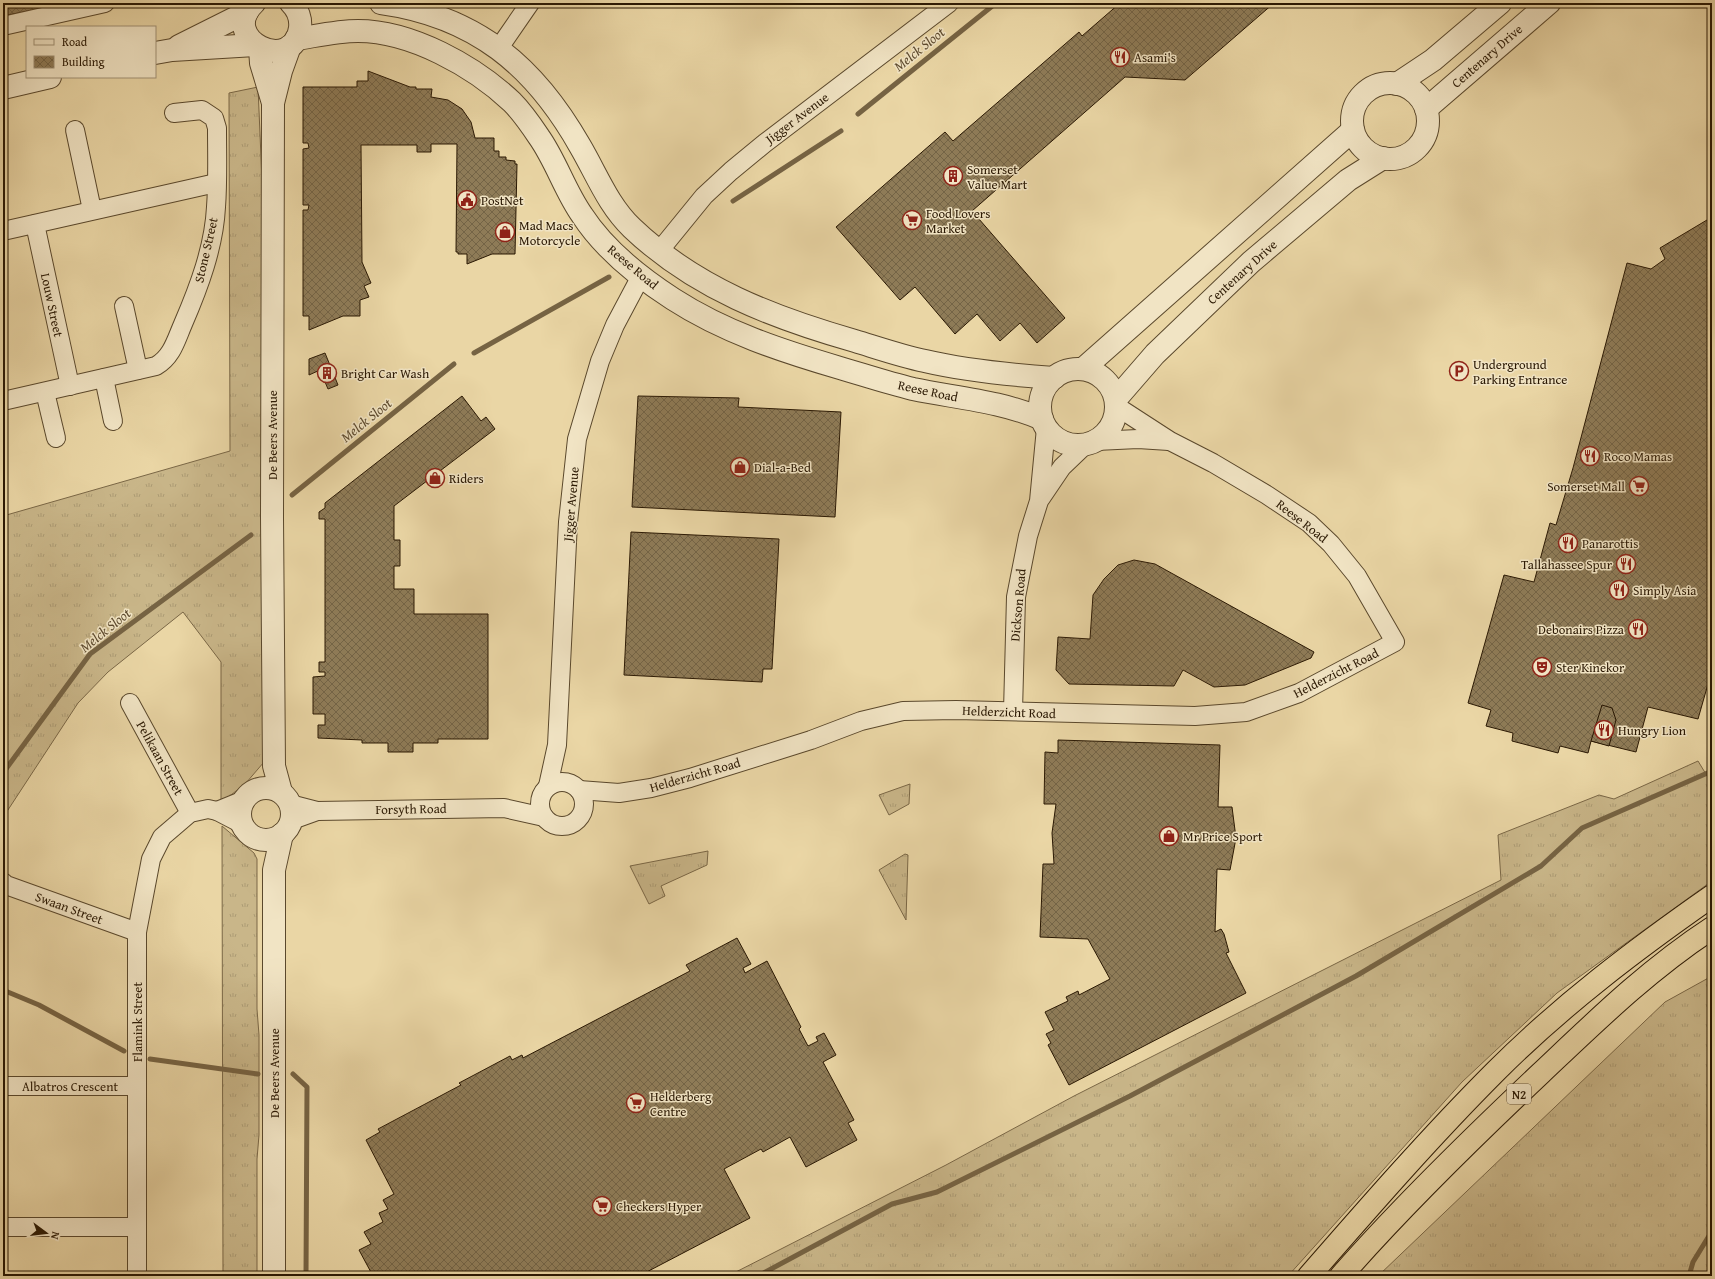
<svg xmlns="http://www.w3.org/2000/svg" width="1715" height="1279" font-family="'Gentium Book Plus',serif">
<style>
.grass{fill:url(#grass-tufts);stroke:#7a6746}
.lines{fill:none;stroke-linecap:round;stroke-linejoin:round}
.stream{stroke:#766343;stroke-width:5}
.building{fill:url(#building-cross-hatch);stroke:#2a1803}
.minor-casing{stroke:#5a482c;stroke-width:20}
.tertiary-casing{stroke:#5a482c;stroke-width:24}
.trunk-casing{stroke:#2a1803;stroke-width:24}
.minor{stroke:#f1e4c4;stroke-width:18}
.tertiary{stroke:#f1e4c4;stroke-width:22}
.trunk{stroke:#ead6a5;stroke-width:22}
.labels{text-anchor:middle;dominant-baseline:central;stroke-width:3;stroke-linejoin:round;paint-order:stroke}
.shield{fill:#f1e4c4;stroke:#66553d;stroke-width:1}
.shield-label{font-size:12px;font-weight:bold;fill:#2a1803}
.street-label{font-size:13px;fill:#2a1803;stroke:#f1e4c4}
.poi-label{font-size:13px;fill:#2a1803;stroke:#f1e4c4;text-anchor:start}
.water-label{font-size:14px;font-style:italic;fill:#5d4a2e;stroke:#f1e4c4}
</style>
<defs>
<pattern id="grass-tufts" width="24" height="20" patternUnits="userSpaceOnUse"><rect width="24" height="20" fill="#c9b689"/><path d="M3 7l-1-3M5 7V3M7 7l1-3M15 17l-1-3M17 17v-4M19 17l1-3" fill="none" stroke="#ad9c75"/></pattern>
<pattern id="building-cross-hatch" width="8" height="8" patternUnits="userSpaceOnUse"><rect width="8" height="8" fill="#8e7b57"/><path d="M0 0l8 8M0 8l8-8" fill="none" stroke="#746446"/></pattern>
</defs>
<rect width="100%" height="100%" fill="#ead6a5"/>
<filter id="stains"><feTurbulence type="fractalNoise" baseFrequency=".005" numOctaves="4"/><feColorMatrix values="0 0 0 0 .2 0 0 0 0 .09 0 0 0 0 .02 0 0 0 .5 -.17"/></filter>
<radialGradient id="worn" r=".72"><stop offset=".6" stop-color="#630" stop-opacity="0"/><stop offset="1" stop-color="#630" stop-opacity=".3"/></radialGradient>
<g class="grass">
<polygon points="258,87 262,181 264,762 246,783 221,803 221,662 183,612 108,672 78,703 4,816 3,516 230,451 229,93"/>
<polygon points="1698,761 1712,784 1712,881 1557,993 1462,1082 1288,1276 728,1276 946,1165 1074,1096 1501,880 1498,835 1599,795 1614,799"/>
<polygon points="910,784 909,804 889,815 879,795"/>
<polygon points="222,826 254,853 257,859 257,1009 259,1035 259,1135 257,1159 257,1276 223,1276"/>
<polygon points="708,851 707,865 661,886 665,896 649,904 630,866"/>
<polygon points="905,854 908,855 906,920 879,870"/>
<polygon points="1712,976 1712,1276 1378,1276 1665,1002"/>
</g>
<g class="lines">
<g class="stream">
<polyline points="858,114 996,3"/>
<polyline points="733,201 841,131"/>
<polyline points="474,353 609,277"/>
<polyline points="292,495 454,364"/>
<polyline points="3,773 90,654 251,535"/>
<polyline points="3,990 39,1005 124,1051"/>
<polyline points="150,1059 258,1074"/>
<polyline points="293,1074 307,1087 306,1276"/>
<polyline points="758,1276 892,1204 937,1192 1130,1096 1356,976 1541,866 1582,828 1712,771"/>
<polyline points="1689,1276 1693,1262 1712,1231"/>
</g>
</g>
<g class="building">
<polygon points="3,3 38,3 39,9 3,16"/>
<polygon points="1120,3 1274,3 1185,80 1125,77 972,211 1065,318 1037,343 1020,323 1000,341 977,314 955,334 915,287 900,300 836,227 945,132 953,141 1079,32 1082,36"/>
<polygon points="368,71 410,87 416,87 416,89 432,89 431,97 448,100 462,109 471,122 475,138 494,138 494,151 499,151 499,157 506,157 506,160 515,161 515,164 517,164 515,254 492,254 467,264 467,254 458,254 458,252 456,252 457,144 431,144 431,152 417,152 417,145 361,145 362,262 371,283 364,286 369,297 360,300 360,316 343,316 309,330 309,316 303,316 303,210 308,210 309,205 303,205 303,149 309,148 308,143 303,143 303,87 357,87 357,81 368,81"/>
<polygon points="1712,217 1712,670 1698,719 1648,707 1636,752 1591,741 1588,753 1560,746 1558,753 1512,741 1513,733 1486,726 1491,710 1468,703 1504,575 1534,582 1550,523 1556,525 1573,468 1627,263 1651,269 1665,259 1660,248"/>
<polygon points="325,353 338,385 328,389 320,370 309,375 309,359"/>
<polygon points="462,396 481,421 486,417 495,429 394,506 394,540 400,540 400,566 394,566 394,589 414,589 414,614 488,614 488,739 438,739 438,743 413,743 413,752 388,752 388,743 362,743 362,740 318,738 318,725 325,725 325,714 313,714 313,677 325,676 325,672 319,672 319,662 325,662 325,519 319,519 319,512 325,508 325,503"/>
<polygon points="638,396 739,398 738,407 841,412 835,517 632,507"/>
<polygon points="631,532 779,539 772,669 763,669 762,682 624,675"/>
<polygon points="1134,560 1155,564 1314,652 1311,658 1245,685 1214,687 1183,670 1174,686 1069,684 1056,670 1058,637 1090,639 1093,595 1104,579 1118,565"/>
<polygon points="1602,705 1612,708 1616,720 1609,746 1591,741"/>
<polygon points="1058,740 1220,745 1218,807 1232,807 1236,838 1230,870 1217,869 1215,932 1221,929 1224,934 1229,952 1226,953 1246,993 1069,1085 1048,1045 1051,1043 1046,1034 1054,1030 1045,1012 1068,1001 1066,997 1078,991 1079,995 1110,979 1088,939 1040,937 1043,864 1054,864 1052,833 1056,804 1044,804 1045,752 1058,753"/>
<polygon points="737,938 751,964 743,968 745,973 767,961 801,1027 799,1029 808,1046 818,1041 816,1037 824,1033 836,1055 823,1062 854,1120 848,1123 857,1140 806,1167 790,1137 763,1152 761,1149 724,1169 750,1218 639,1276 373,1276 359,1250 371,1244 364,1232 383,1222 379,1213 388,1209 383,1200 394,1194 366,1140 380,1132 378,1129 461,1085 459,1083 510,1056 512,1060 522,1055 523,1058 690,971 686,965"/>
</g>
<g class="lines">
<g class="minor-casing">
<g id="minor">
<polyline points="3,26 105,3"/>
<polyline points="499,48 530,3"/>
<polyline points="75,130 92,210"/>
<polyline points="35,224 70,386"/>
<polyline points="3,231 216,183"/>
<polyline points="660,250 704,196 731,171 765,143 949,3"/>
<polyline points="124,306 138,370"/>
<polyline points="104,378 113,421"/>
<polyline points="45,392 56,438"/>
<path d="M3,401L156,366C172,357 176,340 183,324C199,287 214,247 216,207C218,181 217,154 217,128L214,118L202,110L174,113"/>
<polyline points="1096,441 1138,439 1169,441"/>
<polyline points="1041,498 1062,467 1085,445"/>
<polyline points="130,703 190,813"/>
<polyline points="1013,711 1016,597 1028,536 1039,501 1046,428"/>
<circle cx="562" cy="804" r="22"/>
<polyline points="548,786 557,745 568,522 577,439 600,361 615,325 641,276"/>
<polyline points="579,790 619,793 651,788 690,778 811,740 861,721 903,711 956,710 1195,716 1246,712 1299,693 1395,642 1357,576 1331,544 1309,523 1267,495 1213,463 1170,441 1116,406"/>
<polyline points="290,804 317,811 504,808 544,817"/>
<polyline points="217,811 244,800"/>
<polyline points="292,820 317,811"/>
<polyline points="3,882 6,885 137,932"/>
<polyline points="3,1086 137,1086"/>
<polyline points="3,1227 137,1227"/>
<polyline points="137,1276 137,932 151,859 162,837 190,813 208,809 217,811 242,824"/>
</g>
</g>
<g class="tertiary-casing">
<g id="tertiary">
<path d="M254,3C217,39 293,76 300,28C301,19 298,10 291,3"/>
<path d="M381,3C475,16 534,65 580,146C597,175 608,205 632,228C695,288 774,318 855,341C878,348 901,356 925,361C968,371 1011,375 1054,378"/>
<path d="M296,39C316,36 337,31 358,31C411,31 474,66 512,102C522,112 531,125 539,137C556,161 565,191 582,215C604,249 639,277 673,299C724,332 782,351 840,368C864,375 888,383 913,389C956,398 1001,401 1042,419"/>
<polyline points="179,46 247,12"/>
<polyline points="260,48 261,63 273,103"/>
<polyline points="155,53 172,50 255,45"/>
<circle cx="1390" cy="121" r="38"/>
<polyline points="1397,84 1433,60 1500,3"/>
<polyline points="3,88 50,77"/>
<polyline points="1426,109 1549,3"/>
<circle cx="1078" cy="407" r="38"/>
<polyline points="1083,369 1353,130"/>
<polyline points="1116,399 1155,354 1251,262 1348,180 1383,158"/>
<circle cx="266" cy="814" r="26"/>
<polyline points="281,792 274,766 272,518 273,103 281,71 290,46"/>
<polyline points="274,1276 274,870 282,834"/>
</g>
</g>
<g class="trunk-casing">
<g id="trunk">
<path d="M1309,1276C1370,1206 1431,1136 1496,1071C1562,1005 1636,949 1712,896"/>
<path d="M1341,1276C1403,1205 1472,1138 1541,1073C1595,1022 1649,969 1712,928"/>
</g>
</g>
<use href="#minor" class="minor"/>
<use href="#tertiary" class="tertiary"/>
<use href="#trunk" class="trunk"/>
</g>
<defs>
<g id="restaurant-ring" transform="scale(1)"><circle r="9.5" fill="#f1e4c4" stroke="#8f2418" stroke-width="1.5"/><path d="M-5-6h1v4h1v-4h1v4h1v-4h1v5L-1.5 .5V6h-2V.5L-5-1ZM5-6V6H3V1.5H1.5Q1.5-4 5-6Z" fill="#8f2418"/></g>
<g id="building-ring" transform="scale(1)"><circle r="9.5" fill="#f1e4c4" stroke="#8f2418" stroke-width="1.5"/><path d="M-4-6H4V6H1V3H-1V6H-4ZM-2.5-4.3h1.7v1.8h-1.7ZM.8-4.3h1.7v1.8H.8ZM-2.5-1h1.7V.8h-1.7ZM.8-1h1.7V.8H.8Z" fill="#8f2418"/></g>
<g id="civic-ring" transform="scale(1)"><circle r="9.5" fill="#f1e4c4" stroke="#8f2418" stroke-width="1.5"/><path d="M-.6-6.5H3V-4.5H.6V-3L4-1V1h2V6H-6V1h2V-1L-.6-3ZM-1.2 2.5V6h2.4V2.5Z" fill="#8f2418"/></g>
<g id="supermarket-ring" transform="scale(1)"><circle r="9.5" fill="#f1e4c4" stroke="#8f2418" stroke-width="1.5"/><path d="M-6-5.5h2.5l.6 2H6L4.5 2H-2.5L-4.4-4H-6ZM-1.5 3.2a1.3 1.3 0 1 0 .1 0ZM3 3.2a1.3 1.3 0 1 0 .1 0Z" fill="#8f2418"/></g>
<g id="shop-ring" transform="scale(1)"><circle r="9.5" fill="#f1e4c4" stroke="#8f2418" stroke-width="1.5"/><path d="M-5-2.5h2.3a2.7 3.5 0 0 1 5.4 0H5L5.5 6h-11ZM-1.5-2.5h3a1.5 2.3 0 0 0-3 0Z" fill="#8f2418"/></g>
<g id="parking-ring" transform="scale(1)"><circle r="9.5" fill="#f1e4c4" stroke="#8f2418" stroke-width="1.5"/><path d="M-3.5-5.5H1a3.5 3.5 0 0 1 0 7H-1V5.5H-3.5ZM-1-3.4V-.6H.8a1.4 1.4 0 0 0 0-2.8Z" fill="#8f2418"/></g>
<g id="theatre-ring" transform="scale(1)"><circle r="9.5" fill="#f1e4c4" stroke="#8f2418" stroke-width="1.5"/><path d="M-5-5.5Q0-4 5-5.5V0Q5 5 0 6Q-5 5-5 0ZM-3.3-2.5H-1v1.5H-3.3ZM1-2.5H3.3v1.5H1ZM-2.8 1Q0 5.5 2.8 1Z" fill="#8f2418"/></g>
</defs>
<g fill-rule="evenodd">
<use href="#restaurant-ring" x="1120" y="57"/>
<use href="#building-ring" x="953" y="176"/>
<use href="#civic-ring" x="467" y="200"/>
<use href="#supermarket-ring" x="912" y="220"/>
<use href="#shop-ring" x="505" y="232"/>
<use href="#parking-ring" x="1459" y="371"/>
<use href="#building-ring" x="327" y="373"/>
<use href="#restaurant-ring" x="1590" y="456"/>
<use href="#shop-ring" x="740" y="467"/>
<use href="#shop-ring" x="435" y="478"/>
<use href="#supermarket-ring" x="1639" y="486"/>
<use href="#restaurant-ring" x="1568" y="543"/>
<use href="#restaurant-ring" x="1626" y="564"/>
<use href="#restaurant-ring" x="1619" y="590"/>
<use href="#restaurant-ring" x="1638" y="629"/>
<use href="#theatre-ring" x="1542" y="667"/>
<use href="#restaurant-ring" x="1604" y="730"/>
<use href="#shop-ring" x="1169" y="836"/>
<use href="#supermarket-ring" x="636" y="1103"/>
<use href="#supermarket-ring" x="602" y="1206"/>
</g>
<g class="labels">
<rect class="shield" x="1507" y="1084" width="24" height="20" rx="3"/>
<g class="shield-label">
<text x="1519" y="1094">N2</text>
</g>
<g class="street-label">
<text transform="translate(1487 56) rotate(-41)">Centenary Drive</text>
<text transform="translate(797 118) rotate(-37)">Jigger Avenue</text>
<text transform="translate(206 250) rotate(-77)">Stone Street</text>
<text transform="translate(633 267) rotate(40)">Reese Road</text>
<text transform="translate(1242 272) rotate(-42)">Centenary Drive</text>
<text transform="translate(52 305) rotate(78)">Louw Street</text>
<text transform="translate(928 391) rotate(12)">Reese Road</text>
<text transform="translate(272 435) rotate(-90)">De Beers Avenue</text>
<text transform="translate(571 504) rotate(-85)">Jigger Avenue</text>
<text transform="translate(1302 521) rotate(38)">Reese Road</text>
<text transform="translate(1018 605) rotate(-85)">Dickson Road</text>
<text transform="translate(1336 673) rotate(-27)">Helderzicht Road</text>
<text transform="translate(1009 712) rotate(2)">Helderzicht Road</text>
<text transform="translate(160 758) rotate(61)">Pelikaan Street</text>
<text transform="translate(695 775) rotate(-16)">Helderzicht Road</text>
<text transform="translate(411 809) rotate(-1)">Forsyth Road</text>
<text transform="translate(69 908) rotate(20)">Swaan Street</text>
<text transform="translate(137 1022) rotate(-90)">Flamink Street</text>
<text transform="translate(274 1073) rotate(-90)">De Beers Avenue</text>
<text x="70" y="1086">Albatros Crescent</text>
</g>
<g class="poi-label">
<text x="1134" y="57">Asami's</text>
<text x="967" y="169">Somerset<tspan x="967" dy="15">Value Mart</tspan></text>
<text x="481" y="200">PostNet</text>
<text x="926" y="213">Food Lovers<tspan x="926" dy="15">Market</tspan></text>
<text x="519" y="225">Mad Macs<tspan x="519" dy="15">Motorcycle</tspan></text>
<text x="1473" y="364">Underground<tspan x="1473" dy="15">Parking Entrance</tspan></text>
<text x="341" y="373">Bright Car Wash</text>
<text x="1604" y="456">Roco Mamas</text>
<text x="754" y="467">Dial-a-Bed</text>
<text x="449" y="478">Riders</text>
<text x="1625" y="486" text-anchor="end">Somerset Mall</text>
<text x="1582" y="543">Panarottis</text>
<text x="1612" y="564" text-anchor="end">Tallahassee Spur</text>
<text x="1633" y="590">Simply Asia</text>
<text x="1624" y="629" text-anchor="end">Debonairs Pizza</text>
<text x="1556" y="667">Ster Kinekor</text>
<text x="1618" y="730">Hungry Lion</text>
<text x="1183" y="836">Mr Price Sport</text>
<text x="650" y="1096">Helderberg<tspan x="650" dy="15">Centre</tspan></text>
<text x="616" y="1206">Checkers Hyper</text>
</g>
<g class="water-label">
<text transform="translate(919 49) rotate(-39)">Melck Sloot</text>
<text transform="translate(366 420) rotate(-39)">Melck Sloot</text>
<text transform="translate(105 630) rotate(-39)">Melck Sloot</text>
</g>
</g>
<rect width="1715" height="1279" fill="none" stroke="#ead6a5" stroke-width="16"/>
<rect x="4" y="4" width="1707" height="1271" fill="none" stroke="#2a1803" stroke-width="2"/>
<rect x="8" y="8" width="1699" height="1263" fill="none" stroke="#2a1803"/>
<rect x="26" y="26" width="130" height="52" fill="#f1e4c4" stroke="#a19277"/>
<rect x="34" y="39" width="20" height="6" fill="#f1e4c4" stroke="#a19277"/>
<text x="62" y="46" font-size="12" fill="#2a1803">Road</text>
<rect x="34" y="56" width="20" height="12" fill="url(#building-cross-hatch)" stroke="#a19277"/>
<text x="62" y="66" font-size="12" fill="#2a1803">Building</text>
<g transform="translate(46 1233) rotate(105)" stroke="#f1e4c4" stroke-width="3" paint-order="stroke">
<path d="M0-3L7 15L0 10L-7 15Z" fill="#2a1803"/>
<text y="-6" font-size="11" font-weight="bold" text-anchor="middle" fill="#2a1803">N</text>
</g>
<rect width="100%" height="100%" filter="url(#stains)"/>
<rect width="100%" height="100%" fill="url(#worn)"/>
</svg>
